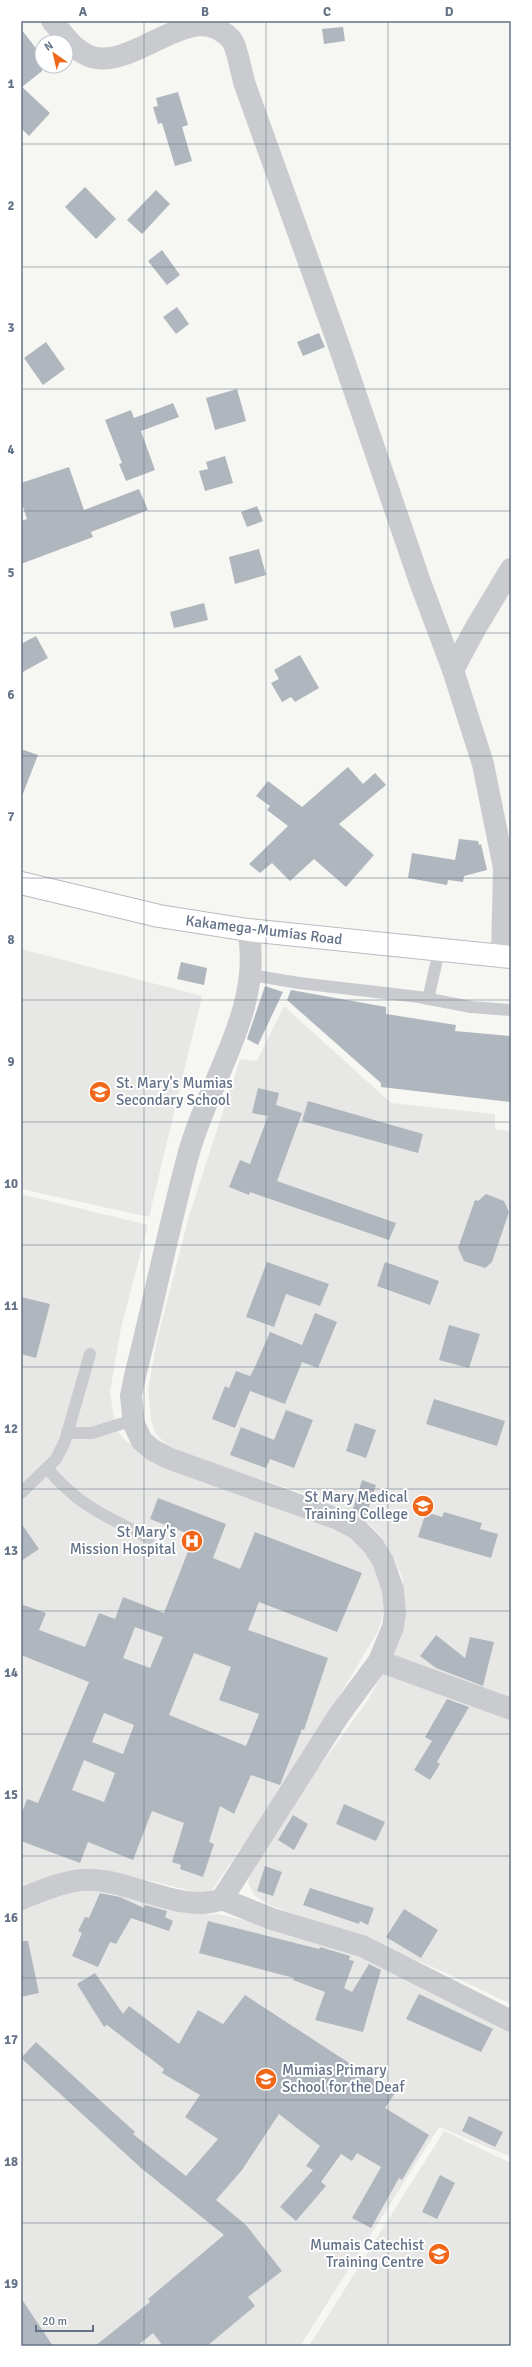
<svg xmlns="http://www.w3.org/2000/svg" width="532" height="2367" font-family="Signika,sans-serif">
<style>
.built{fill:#e7e8e6}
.building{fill:#b0b6bd;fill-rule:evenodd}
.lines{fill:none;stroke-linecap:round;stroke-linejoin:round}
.trunk-casing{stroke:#b8bbbf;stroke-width:24}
.service{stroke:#c9cbcf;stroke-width:12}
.minor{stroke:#c9cbcf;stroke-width:22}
.trunk{stroke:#fff;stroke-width:22}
.grid{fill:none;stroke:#637287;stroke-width:1;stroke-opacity:0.55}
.labels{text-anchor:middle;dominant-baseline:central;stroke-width:4;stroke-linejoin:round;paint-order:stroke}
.street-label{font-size:15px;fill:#637287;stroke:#fff}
.poi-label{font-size:15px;fill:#637287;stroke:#fff;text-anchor:end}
.neatline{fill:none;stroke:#637287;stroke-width:1.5}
.grid-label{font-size:13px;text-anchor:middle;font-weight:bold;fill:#637287}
</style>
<rect width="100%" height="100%" fill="#f6f7f3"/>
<g class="built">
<polygon points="21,949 202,996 149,1217 21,1189"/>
<polygon points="284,1006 391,1103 495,1114 495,1129 511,1131 511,2004 435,1968 265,1903 254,1895 248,1883 252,1867 271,1833 368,1700 382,1674 404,1604 402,1577 393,1556 380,1535 369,1524 315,1497 181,1453 168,1446 155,1433 151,1420 148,1390 157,1340 189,1216 240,1059 257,1061"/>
<polygon points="21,1194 148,1225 121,1328 110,1392 114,1418 119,1433 125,1440 135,1447 338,1526 376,1561 386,1605 378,1631 300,1762 212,1890 204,1894 102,1869 58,1875 21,1892"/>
<polygon points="92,1885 167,1901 209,1915 217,1914 319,1937 511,2031 511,2157 439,2127 300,2346 21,2346 21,1907"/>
<polygon points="444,2131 511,2163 511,2346 309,2346"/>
</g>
<g class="building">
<polygon points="343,27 345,41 324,44 322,29"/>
<polygon points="21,29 42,56 42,71 22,87 50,113 29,136 21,128"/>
<polygon points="178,92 188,125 182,127 192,161 175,166 162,123 158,124 153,107 158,106 156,98"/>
<polygon points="85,187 116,219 96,239 65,207"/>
<polygon points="156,190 170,204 142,234 127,220"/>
<polygon points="162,250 180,275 167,285 148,261"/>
<polygon points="177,307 189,324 176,334 163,317"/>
<polygon points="319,333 325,347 303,356 297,342"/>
<polygon points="46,342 65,369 43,385 24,358"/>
<polygon points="237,389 246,421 215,430 206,398"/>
<polygon points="173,403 179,417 141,431 155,470 126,481 119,464 122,463 105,420 131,410 134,418"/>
<polygon points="225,456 233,483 205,491 199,471 208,469 206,462"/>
<polygon points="69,467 84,510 139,489 148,510 91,532 93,537 21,564 21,521 27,519 21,501 21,483"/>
<polygon points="257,506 263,521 247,527 241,512"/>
<polygon points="259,549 266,575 235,584 229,557"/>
<polygon points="204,603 208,620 174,628 170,612"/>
<polygon points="36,636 48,658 21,673 21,644"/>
<polygon points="300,655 319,688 295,702 291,697 282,702 271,683 279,679 274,670"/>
<polygon points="21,749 38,755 22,796 21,796"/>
<polygon points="348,767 363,784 375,773 386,785 339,824 374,855 346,887 314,859 290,881 272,863 260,873 249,864 288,826 267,810 270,806 256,796 268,781 302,807"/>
<polygon points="459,839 478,841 479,845 481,844 487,870 464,876 463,882 448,880 447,885 408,878 412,853 455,860"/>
<polygon points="181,962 207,968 204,985 177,979"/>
<polygon points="265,986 283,992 258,1045 247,1039"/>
<polygon points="291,990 386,1007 386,1014 456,1025 455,1031 511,1036 511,1102 381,1087 381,1083 287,1000"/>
<polygon points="258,1088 279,1093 276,1105 302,1113 277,1181 396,1223 389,1240 250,1192 249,1195 229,1187 240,1160 250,1164 268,1116 252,1113"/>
<polygon points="308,1101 423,1134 418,1153 302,1121"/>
<polygon points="486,1194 504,1201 509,1212 492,1262 485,1268 464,1261 458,1248 475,1200 478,1201"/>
<polygon points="267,1262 329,1284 320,1306 286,1294 274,1327 246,1317"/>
<polygon points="385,1262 439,1281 430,1305 377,1286"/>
<polygon points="21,1297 50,1304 36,1358 21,1354"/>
<polygon points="315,1313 337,1322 318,1368 302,1362 285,1404 250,1391 235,1428 212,1419 225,1386 229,1388 236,1371 250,1376 254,1369 270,1332 302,1345"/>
<polygon points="449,1325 480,1334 469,1368 439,1360"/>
<polygon points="434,1399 505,1421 497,1446 426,1424"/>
<polygon points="286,1410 313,1420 294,1468 270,1459 266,1468 230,1455 241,1427 274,1440"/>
<polygon points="355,1423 376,1430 366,1458 346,1451"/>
<polygon points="362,1480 376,1485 366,1516 352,1512"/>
<path d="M158,1498L226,1524L213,1558L240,1569L255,1532L362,1573L337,1632L259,1602L248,1630L328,1658L304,1730L302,1729L280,1785L251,1775L234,1814L220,1806L209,1842L214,1844L203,1877L180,1869L181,1865L172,1862L184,1823L152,1811L133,1860L88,1842L80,1863L21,1841V1815L27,1799L38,1803L89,1682L21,1655V1604L46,1613L39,1630L85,1647L99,1613L115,1619L123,1597L164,1613L194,1536L150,1519ZM135,1627L163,1637L150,1668L123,1658ZM194,1653L231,1667L219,1700L259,1714L246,1746L169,1715ZM104,1713L134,1725L123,1754L92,1742ZM84,1760L115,1773L104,1802L72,1790Z"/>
<polygon points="426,1512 442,1517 444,1512 482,1523 480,1529 498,1534 491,1558 418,1537"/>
<polygon points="21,1523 39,1549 21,1561"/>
<polygon points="436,1635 465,1658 470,1637 494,1642 483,1686 436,1668 420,1656"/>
<polygon points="447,1699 469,1707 437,1762 440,1764 430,1780 414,1770 432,1741 425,1737"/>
<polygon points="344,1804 385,1822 376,1841 336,1824"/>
<polygon points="293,1815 308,1824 294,1850 278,1840"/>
<polygon points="265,1866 282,1872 273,1896 257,1891"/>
<polygon points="310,1888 374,1908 368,1925 360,1921 359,1924 303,1905"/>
<polygon points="100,1893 120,1897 144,1908 145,1905 167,1911 165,1917 173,1921 169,1931 131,1918 116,1944 110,1942 98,1967 72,1956 82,1933 78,1931 85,1917 89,1918"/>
<polygon points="404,1909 438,1930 421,1958 386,1937"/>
<polygon points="208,1921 319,1949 320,1947 350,1956 349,1960 354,1961 344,1988 352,1992 369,1964 381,1970 363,2032 315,2020 325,1992 293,1980 294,1978 199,1953"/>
<polygon points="21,1941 28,1941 39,1993 21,1997"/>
<polygon points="95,1973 123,2014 129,2006 179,2044 198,2010 223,2024 245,1995 395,2093 385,2108 429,2135 402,2180 399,2178 371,2228 352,2218 381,2167 357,2153 352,2161 341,2154 321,2182 326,2186 296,2221 280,2207 313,2170 306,2166 320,2146 279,2114 242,2170 216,2200 246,2225 282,2271 248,2297 255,2306 207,2346 163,2346 153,2333 137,2346 95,2346 150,2302 148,2299 224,2235 141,2168 21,2058 36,2042 135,2132 133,2134 186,2176 218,2139 185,2117 200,2095 162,2073 164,2069 107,2025 104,2027 77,1984"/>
<polygon points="419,1994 493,2029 481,2052 406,2019"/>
<polygon points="469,2116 503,2132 495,2147 462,2131"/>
<polygon points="440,2175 455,2183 437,2219 422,2212"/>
<polygon points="21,2298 53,2346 21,2346"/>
</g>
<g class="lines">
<g class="trunk-casing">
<polyline id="trunk" points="21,883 159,916 248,930 511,957"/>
</g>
<g class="service">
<polyline points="251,975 299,983 419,997 471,1007 511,1010"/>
<polyline points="428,999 439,951"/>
<polyline points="67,1433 92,1433 133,1420"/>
<path d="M48,1469C77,1505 109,1518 149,1538"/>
<polyline points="21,1493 56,1459 65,1441 90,1354"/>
</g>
<g class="minor">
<path d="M52,21C64,34 72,49 89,56C130,72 184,6 221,31C226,34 232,39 234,44C239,57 241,72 245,85L337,340L420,582L453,670"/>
<polyline points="502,957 504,868 483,764 453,670 475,629 511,569"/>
<polyline points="379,1661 511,1709"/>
<path d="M21,1899C43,1890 70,1878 94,1880C134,1882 185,1914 222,1899L339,1715L379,1661L393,1627L395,1613L393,1590L383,1561L373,1545L357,1529L338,1519L168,1458L153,1450L142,1441L134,1424L131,1396L135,1376C154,1301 169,1226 189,1152C209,1080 264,1007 248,930"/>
<polyline points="222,1899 272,1919 362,1946 511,2021"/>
</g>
<use href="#trunk" class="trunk"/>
</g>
<path class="grid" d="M144,21V2346M266,21V2346M388,21V2346M21,144H511M21,267H511M21,389H511M21,511H511M21,633H511M21,756H511M21,878H511M21,1000H511M21,1122H511M21,1245H511M21,1367H511M21,1489H511M21,1611H511M21,1734H511M21,1856H511M21,1978H511M21,2100H511M21,2223H511"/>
<defs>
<g id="school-disc" transform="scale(1.15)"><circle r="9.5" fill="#f16719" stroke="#fff"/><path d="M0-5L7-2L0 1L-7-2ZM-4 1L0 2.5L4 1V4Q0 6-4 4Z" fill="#fff"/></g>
<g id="university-disc" transform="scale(1.15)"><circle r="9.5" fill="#f16719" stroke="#fff"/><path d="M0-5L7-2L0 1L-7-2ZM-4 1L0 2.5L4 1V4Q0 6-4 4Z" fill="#fff"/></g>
<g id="hospital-disc" transform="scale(1.15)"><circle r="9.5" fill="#f16719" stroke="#fff"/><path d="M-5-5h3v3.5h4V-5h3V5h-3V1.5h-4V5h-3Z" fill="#fff"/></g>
</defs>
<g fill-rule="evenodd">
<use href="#school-disc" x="100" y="1092"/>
<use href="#university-disc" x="423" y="1506"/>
<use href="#hospital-disc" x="192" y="1541"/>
<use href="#school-disc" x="266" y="2079"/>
<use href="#university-disc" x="439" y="2254"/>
</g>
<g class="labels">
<g class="street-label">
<text transform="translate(264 930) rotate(7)">Kakamega-Mumias Road</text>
</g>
<g class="poi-label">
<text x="116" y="1083" text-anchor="start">St. Mary's Mumias<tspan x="116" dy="17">Secondary School</tspan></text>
<text x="408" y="1497">St Mary Medical<tspan x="408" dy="17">Training College</tspan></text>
<text x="176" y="1532">St Mary's<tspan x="176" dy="17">Mission Hospital</tspan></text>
<text x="282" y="2070" text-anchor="start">Mumias Primary<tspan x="282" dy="17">School for the Deaf</tspan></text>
<text x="424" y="2245">Mumais Catechist<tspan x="424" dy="17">Training Centre</tspan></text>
</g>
</g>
<rect width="532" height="2367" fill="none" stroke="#ffffff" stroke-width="44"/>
<g transform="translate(54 54) rotate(326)"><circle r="19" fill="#ffffff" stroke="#c1c7cf"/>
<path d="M0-3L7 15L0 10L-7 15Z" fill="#f16719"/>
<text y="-6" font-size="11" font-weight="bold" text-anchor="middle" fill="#637287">N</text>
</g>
<path d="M36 2325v6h57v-6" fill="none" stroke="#637287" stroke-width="2"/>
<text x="42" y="2325" font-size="12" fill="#637287" stroke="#ffffff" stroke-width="3" paint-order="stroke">20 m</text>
<rect x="22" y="22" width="488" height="2323" class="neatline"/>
<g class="grid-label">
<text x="83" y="16">A</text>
<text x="205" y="16">B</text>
<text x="327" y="16">C</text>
<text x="449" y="16">D</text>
<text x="11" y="88">1</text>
<text x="11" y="210">2</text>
<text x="11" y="332">3</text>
<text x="11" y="454">4</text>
<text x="11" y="577">5</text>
<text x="11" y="699">6</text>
<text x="11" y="821">7</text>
<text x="11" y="944">8</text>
<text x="11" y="1066">9</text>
<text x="11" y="1188">10</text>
<text x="11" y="1310">11</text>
<text x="11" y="1433">12</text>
<text x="11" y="1555">13</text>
<text x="11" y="1677">14</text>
<text x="11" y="1799">15</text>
<text x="11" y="1922">16</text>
<text x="11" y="2044">17</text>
<text x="11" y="2166">18</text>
<text x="11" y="2288">19</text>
</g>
</svg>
